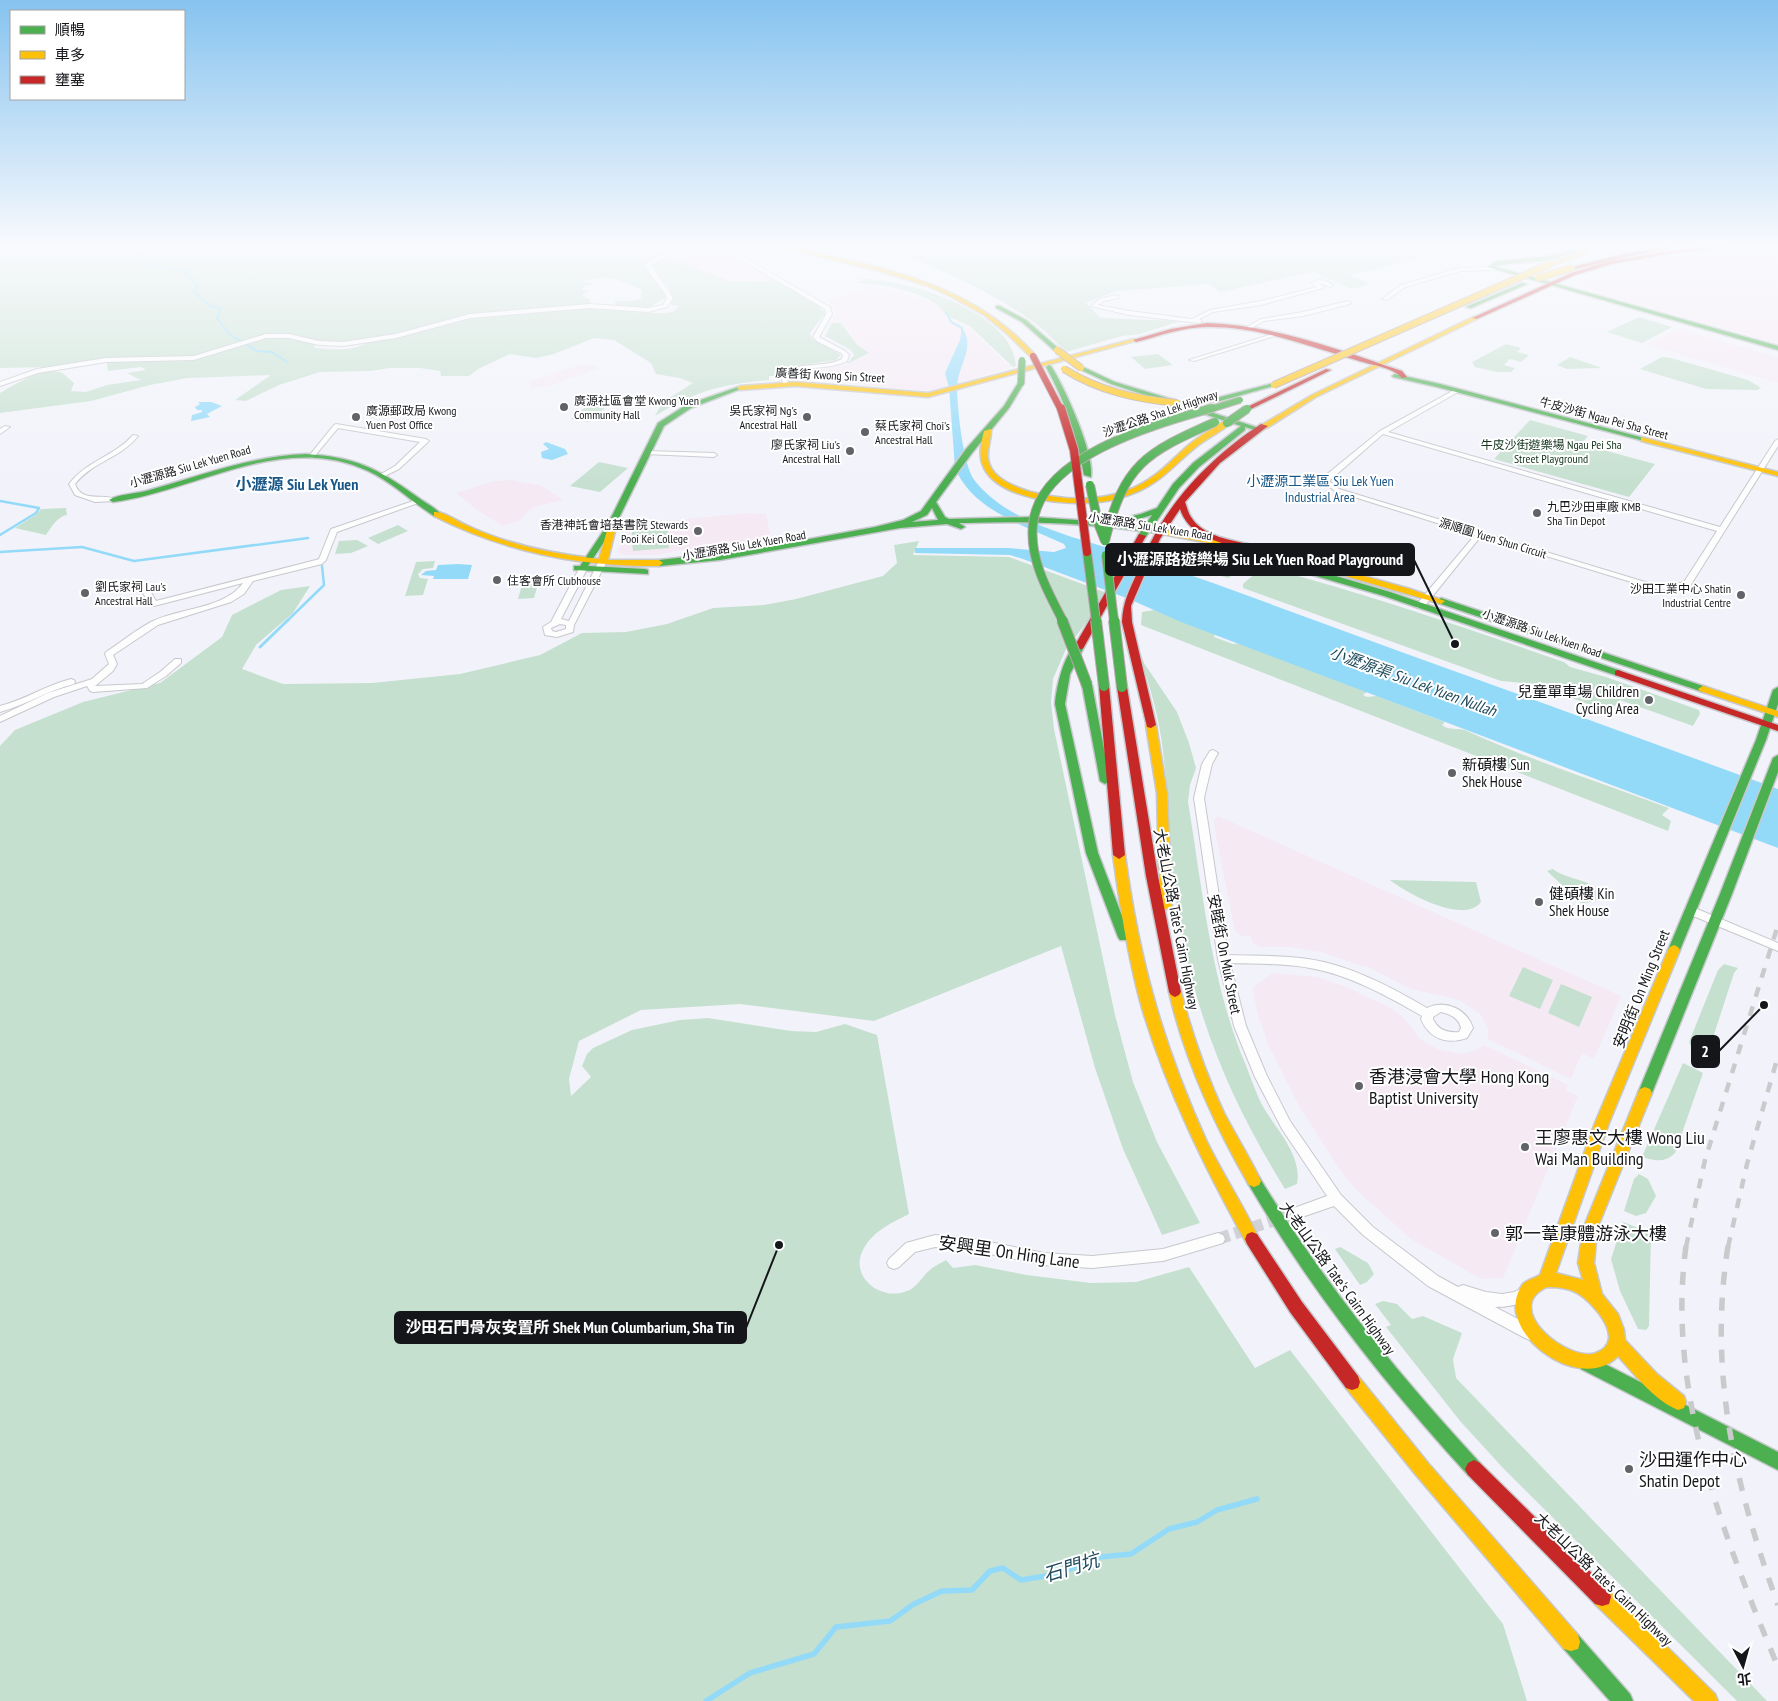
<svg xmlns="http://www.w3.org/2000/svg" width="1778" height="1701" font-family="'PT Sans Narrow','Noto Sans TC',sans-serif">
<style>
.education{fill:#f5e9f4}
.medical{fill:#f6e9f2}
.green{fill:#c6e0d0}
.water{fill:#93daf9}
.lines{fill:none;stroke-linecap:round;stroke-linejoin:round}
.stream-far3{stroke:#93daf9;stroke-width:2}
.stream-far2{stroke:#93daf9;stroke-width:2.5}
.stream-far1{stroke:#93daf9;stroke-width:3}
.stream{stroke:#93daf9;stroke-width:5.5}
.street-tunnel{stroke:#d1d2d8;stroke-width:12;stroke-dasharray:12 5.5;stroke-linecap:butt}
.street-casing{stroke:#c7c8cd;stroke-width:2}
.fast-casing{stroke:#c7c8cd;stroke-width:3}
.slow-casing{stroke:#c7c8cd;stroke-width:3}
.jam-casing{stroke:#c7c8cd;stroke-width:3}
.street{fill:#fdfdfe;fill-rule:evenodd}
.fast{fill:#4caf50;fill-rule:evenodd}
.slow{fill:#ffc107;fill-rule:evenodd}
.jam{fill:#c62828;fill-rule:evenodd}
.rail-far1{stroke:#c9cacc;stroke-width:4.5;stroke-dasharray:10 10;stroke-linecap:butt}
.rail{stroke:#c9cacc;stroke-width:5.5;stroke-dasharray:13 13;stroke-linecap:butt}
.fast-bridge-far2-casing{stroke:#b5a5aa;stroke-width:8;stroke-linecap:butt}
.fast-bridge-far1-casing{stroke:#b5a5aa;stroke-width:10;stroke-linecap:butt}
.fast-bridge-casing{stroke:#b5a5aa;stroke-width:12;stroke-linecap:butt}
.slow-bridge-casing{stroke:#b5a5aa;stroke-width:8;stroke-linecap:butt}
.jam-bridge-far1-casing{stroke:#b5a5aa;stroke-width:8;stroke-linecap:butt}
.jam-bridge-casing{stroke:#b5a5aa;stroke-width:10;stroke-linecap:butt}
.fast-bridge-far2{stroke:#4caf50;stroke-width:6}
.fast-bridge-far1{stroke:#4caf50;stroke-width:8}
.fast-bridge{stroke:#4caf50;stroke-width:10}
.slow-bridge{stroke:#ffc107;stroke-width:6}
.jam-bridge-far1{stroke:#c62828;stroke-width:6}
.jam-bridge{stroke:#c62828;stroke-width:8}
.poi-dot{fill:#626368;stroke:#fff;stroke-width:2}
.labels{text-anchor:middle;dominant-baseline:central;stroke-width:4;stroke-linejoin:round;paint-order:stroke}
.far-street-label{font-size:12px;fill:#15161a;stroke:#fff}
.far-poi-label{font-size:12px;fill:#15161a;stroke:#fff;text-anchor:start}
.far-park-label{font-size:12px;fill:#12331d;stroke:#fff}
.far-neighbourhood-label{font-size:14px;fill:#185787;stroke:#fff}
.poi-label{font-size:15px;fill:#15161a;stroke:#fff;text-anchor:start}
.street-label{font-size:15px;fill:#15161a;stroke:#fff}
.far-district-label{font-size:16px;font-weight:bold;fill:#185787;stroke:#fff}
.water-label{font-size:16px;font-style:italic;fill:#1f4b5c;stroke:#fff}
.near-poi-label{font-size:18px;fill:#15161a;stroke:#fff;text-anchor:start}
.near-street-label{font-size:18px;fill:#15161a;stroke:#fff}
.near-water-label{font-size:19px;font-style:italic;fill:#1f4b5c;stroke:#fff}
.leader{fill:none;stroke:#15161a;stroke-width:2}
.callout-dot{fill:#15161a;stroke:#fff;stroke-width:2}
.callout{fill:#15161a;stroke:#15161a;stroke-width:2}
.callout-label{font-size:16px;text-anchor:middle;font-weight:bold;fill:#fff}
</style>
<rect width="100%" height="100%" fill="#f2f3fa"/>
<g class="education">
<polygon points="701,251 737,258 777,280 732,282 672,258"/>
<polygon points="865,284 903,292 932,303 940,308 943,316 968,327 1011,368 929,391 795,378 795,375 799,372 842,366 870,354 858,345 842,322 832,323 836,311 827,300 867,289 863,286"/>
<polygon points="1677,329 1778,357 1778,383 1647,344"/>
<polygon points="579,365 593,365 599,368 549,386 532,388 529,384 532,381"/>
<polygon points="511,480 540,485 564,500 537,506 528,511 521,520 503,526 477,510 456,493 495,481"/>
<polygon points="745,513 766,514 771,539 747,544 679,550 658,555 624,555 617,552 632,521 668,521"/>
<polygon points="1218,816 1621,996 1594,1059 1582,1053 1571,1079 1488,1039 1488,1029 1481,1015 1460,1000 1411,989 1366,966 1365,967 1321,952 1289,947 1260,947 1253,943 1251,936 1242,936 1235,931 1213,821"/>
<polygon points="1272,973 1317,977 1344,986 1393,1009 1405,1019 1420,1039 1437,1049 1462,1054 1477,1050 1484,1045 1568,1085 1566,1090 1578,1096 1503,1278 1481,1279 1411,1239 1354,1188 1338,1167 1298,1104 1269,1046 1257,1013 1253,988"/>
</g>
<polygon class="medical" points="1778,246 1778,343 1571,285 1654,258"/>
<g class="green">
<path d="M0,245H708L725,253L696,248L648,261L645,268L661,284L667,297L648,308L616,307L615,301H633L641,298L642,290C621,281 606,272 582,282L595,284L584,286L582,290H590L582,295L591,301L590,305L462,316L397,335L346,343L319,341L287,335H271L255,337L194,357L130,358L53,367L0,368Z"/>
<path d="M879,245H1449L1441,253L1349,275L1370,284L1352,289L1313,272L1220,292L1209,284L1117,291L1086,303L1101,318L1181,321L1140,334L1122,336L1066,352C1056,343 1047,332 1036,324C989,289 932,266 879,245Z"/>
<path d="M696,249L722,253L695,251L671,258L732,282L775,281L815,302L825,313L810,333L812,339L841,355L836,360L784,368L779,376H769V380C722,384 695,391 655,416L663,402L693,383L680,378L656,374L651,363L614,340L594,338L554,354L536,358L510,354L478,369L469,376H441L440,371L420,368H389L371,371L320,372L279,385L246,401L235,400L271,375L187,378L150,385L91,401L0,413V393C14,385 44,365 62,373C66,375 70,380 74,383L71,391L86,392L107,385L141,380L127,373L146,370L141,367L108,371L107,363L119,360L184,361L198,359L263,338L286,337L314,343L315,348C332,349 353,352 368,342L463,318L589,307L643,313H665L672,312L679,306L671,305C676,287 659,279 650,265L663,258Z"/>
<path d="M862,279C907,279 1014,312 1016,366L1013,367L970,326L945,315C935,292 880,284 857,283Z"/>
<polygon points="1639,317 1672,327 1642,343 1607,332"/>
<polygon points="832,323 841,323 857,345 869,353 847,364 854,355 851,350 825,336"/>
<polygon points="1506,344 1521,348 1517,352 1529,355 1521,362 1510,359 1504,365 1515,368 1511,372 1497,372 1475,367 1472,362"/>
<polygon points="1158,354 1173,365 1145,369 1131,357"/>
<polygon points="1570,357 1602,368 1567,369 1557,365"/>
<polygon points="1662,357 1671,358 1748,380 1761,388 1757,390 1706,389 1640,369"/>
<polygon points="588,405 605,408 588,422 571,419"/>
<polygon points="922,419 921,425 913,433 902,432 900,429 886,420"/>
<polygon points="1530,420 1588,436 1581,444 1655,464 1629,497 1494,459"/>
<polygon points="599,462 628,468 600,492 570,486"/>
<path d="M66,508L67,515C58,516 51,527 46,535L15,528L37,514L41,509Z"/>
<polygon points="398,525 408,531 378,544 368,538"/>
<polygon points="667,526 668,535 632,539 632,529"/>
<polygon points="668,538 669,548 633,551 632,541"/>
<polygon points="357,540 368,546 351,553 335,554 339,541"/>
<path d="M919,541L913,555L1009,557L1104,592L1090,618L1066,649L1053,679L1051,702L1054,729L1115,1015L1133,1082L1157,1142L1200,1223L1162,1235L1123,1149L1095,1068L1061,946L874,1021L740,1004L641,1010L579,1041L569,1079L571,1096L591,1077L582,1066L587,1054L593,1048L632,1030L680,1020L708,1018L791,1031L816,1032L845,1024L877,1035L909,1214C891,1223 871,1232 862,1252C851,1277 880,1300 904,1292C917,1289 920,1278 930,1270C934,1266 941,1263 946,1260L953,1268L975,1265L1027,1275L1091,1283L1136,1282L1189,1267L1255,1368L1290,1350L1503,1624L1527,1701H0V746L15,730L83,702L160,683L222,637L232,615L281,590L310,586L293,613L256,645L242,669L283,684L372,683L460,674L540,655L582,633L626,632L667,624L713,608L764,605L796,599L883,576L897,563L894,545Z"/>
<polygon points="1173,547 1179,548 1180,552 1188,553 1185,563 1189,562 1191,555 1237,560 1249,565 1228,578 1186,566 1184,563 1177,565 1164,560 1169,554 1154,557 1158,550"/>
<polygon points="435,561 433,568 423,569 418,574 420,578 428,579 423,595 405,596 416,562"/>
<path d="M1258,565C1362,592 1463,627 1564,662L1570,667L1606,677L1699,710L1700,714L1693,726L1620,700L1609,712L1535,684L1501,681L1243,588V584L1259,570Z"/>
<polygon points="539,580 534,598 518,599 523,581"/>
<path d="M1154,610L1215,634L1214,637L1233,644L1241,643L1367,692L1363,695L1367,697L1377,696L1445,722L1442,725C1449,731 1458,727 1467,731C1532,761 1602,783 1669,808L1662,815L1671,821L1668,831L1141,625L1142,612Z"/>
<path d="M1136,641L1144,663L1177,712L1189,743L1196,768L1190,785L1188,802C1203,892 1211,984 1247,1068C1251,1079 1256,1092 1261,1103C1274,1127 1303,1155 1297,1184L1285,1189C1229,1098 1196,1019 1178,913C1167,855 1170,795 1161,737C1156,704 1145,673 1136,641Z"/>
<path d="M1553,869C1563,878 1592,881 1595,888C1596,891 1596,896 1597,900L1582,904L1547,871Z"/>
<path d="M1390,880L1476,882L1481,902C1464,925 1406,893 1390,880Z"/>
<polygon points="1724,964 1738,968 1734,973 1707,1056 1692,1049 1689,1042 1718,970"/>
<polygon points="1523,967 1553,980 1540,1009 1509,996"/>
<polygon points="1561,984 1592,997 1579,1027 1548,1013"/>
<path d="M1683,1063L1703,1073L1675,1153C1665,1163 1654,1161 1642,1157Z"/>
<polygon points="1639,1174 1648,1179 1656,1196 1646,1213 1636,1216 1624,1211 1634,1179"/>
<polygon points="1623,1222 1651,1233 1649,1326 1646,1330 1638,1329 1620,1291 1611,1259"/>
<polygon points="1340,1247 1368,1263 1374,1274 1367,1282 1360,1285 1335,1249"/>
<polygon points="1383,1301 1397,1304 1412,1319 1423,1316 1462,1333 1453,1359 1456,1378 1767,1701 1737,1701 1503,1468 1460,1421 1386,1327 1391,1325 1375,1304"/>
</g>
<g class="water">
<path d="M962,328C976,346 958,366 957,386C957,406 963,467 975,481C1008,523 1077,538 1125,553C1155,563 1184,573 1213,583C1401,652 1590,720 1778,789V848L1181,622L1129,599L1023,559L1010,555L915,553V548H1008L1054,552L1066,548L1064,544C1026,526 973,511 955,468L949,387L945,373L960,340Z"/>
<polygon points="198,402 211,402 222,406 207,414 210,417 191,421 192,415 202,412 202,410 197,410 195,407 200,404"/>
<polygon points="546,442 565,449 568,454 552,460 542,458 541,452 549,449 543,444"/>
<polygon points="458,564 472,565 468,579 433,579 434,576 421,575 426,571 436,570 438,565"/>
</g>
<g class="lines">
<g class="stream-far3">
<polyline points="134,245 145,259 143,264 186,272 197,285 194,292 210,306 221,308 217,318 229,334 257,351 272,352 287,362"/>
<polyline points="1468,245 1478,246 1506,256"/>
<polyline points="946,311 951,322 962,328 962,332"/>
</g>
<g class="stream-far2">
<polyline points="0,501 39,508 36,513 0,535"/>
<polyline points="0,552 82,547 134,561 308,538"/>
<polyline points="287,621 324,585 322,566"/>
</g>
<polyline class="stream-far1" points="260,647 288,620"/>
<polyline class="stream" points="706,1701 750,1673 814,1654 836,1627 890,1621 914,1604 942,1591 972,1590 990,1571 1003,1568 1021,1580 1058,1574 1100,1557 1131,1554 1169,1529 1197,1522 1217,1510 1257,1499"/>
<polyline class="street-tunnel" points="1218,1239 1299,1212"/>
<g class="street-casing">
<g id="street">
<path d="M1524,245H1529L1533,250L1550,258C1541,261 1529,252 1524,245Z"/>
<path d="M696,248L738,254L830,307L832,314L819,337L845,351L849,355L847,361C828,371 805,364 788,376L787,386H783L782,375C799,360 823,369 842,359L843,355L841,353L818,342L813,337L826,314L825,309L735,256L696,250L663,258L651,265L673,298L667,307L648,312L590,308L470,318L396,338L343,346L319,345L289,338H266L194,360L106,362L38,373L0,386V382L37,369L106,358L194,356L266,334H289L319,341L343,342L396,334L470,314L590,304L648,308L663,305L667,298C663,286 646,275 646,263L659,256Z"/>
<polygon points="1494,267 1496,270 1461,271 1405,287 1387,300 1382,299 1401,285 1459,268"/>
<polygon points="1321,279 1334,285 1331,287 1318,283 1323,286 1323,288 1261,305 1213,312 1199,319 1202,321 1199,323 1129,315 1091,306 1100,299 1116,295 1118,296 1118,298 1104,301 1098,305 1129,311 1192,319 1210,310 1261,301 1317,287 1311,283"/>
<polygon points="1348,301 1351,303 1350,304 1303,316 1264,321 1248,330 1245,328 1261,319 1303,312"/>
<polygon points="1273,334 1278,335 1194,361 1189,360"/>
<path d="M1456,389L1459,391L1458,392L1388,432L1720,527L1775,441L1778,439V446L1690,586L1670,590L1654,589L1481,536L1423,608H1417V604L1475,535L1335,491L1322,481L1326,475L1380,431ZM1383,434L1717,531L1684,582L1670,586L1655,585L1339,489L1329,481Z"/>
<polygon points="336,424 426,439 429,441 399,469 383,477 381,476 381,474 395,466 420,442 338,428 313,458 309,458 309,456 334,425"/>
<polygon points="5,426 10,427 0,434 0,429"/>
<path d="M133,435L138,436C121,458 92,462 75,484C82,504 104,492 117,500L115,501L95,502L75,495L69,484C86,461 115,456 133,435Z"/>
<polygon points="647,451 714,453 717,455 714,457 645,454 645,452"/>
<path d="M419,499L423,501L421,502L337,532L326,560L322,564L253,581L244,594L231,602L158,625L113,655L117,664L113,671L95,686L142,684L160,672L175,659H181V663L166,676L147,688L93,692L90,691L87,686L54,697L0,722V716L48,693L92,679L109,664L105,654L106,652C121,642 136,630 151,622C178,608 225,609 243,583L154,606H151L143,593L144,591H150L156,601L316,560L319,559L331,529Z"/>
<path d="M600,559H606L607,561L574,625L573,632L557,637L545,635L543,627L551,622L580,567H586L587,569L561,619L569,621ZM560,624L566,625V629L556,632L552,631L551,628Z"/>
<path d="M71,679L74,680L75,682L74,684C48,690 26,705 0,712V706C25,700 46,685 71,679Z"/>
<path d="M1213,750L1218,753L1212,764L1204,798L1228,955C1254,956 1282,955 1308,959C1350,965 1391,987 1427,1008C1445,999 1467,1009 1473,1028L1467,1038C1447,1045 1429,1039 1421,1019L1422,1016C1387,996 1350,975 1310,968C1284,963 1256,964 1230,963L1246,1026L1267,1076L1290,1121L1341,1195L1373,1227L1438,1276L1458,1287L1463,1285L1486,1292L1502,1294L1514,1292L1525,1287L1530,1288L1532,1293C1526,1305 1507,1307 1495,1307L1535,1328L1537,1333L1535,1338L1530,1340L1525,1338L1428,1286L1363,1235L1334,1206L1299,1218L1294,1216L1292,1212L1294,1208L1327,1196L1282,1129L1255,1077L1234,1026L1218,959L1194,798L1202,764L1210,751ZM1441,1012C1450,1014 1459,1018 1461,1028L1459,1032C1447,1033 1438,1030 1433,1019V1017Z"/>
<polygon points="1690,906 1778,943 1778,951 1686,913 1685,910 1686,907"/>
<polygon points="1218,1233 1223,1235 1225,1239 1223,1243 1163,1261 1092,1268 1044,1265 970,1250 935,1247 915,1252 899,1267 894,1269 889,1267 887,1263 889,1259 906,1243 935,1235 970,1238 1044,1253 1092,1256 1163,1249"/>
</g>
</g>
<g class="fast-casing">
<g id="fast">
<polygon points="1595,245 1604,245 1548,260 1498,265 1496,267 1778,346 1778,350 1488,267 1497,261 1548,256"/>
<polygon points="1522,283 1527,284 1471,308 1466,307"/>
<polygon points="996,306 1000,306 1026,320 1059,349 1059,351 1055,351 1022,322 996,308"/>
<path d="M1049,365L1051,366C1064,386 1095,454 1091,477L1084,475C1077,436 1065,401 1046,367Z"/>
<path d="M1081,366L1115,382L1184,403L1187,401L1220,397L1274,383L1277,385L1220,401L1189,405L1262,429L1258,431L1245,427V430L1199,467L1179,488L1152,528L1168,530V534L1149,532L1145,538H1142L1138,536L1141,531C1083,523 1025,521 966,523H959L965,527L961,529L947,524L900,528L720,560L659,566L655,563L659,560L750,550L875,527L903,520L921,511L966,449L1004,406L1018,383L1021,381L1024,383L1009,408L972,453L936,502L945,517L949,519L1032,517L1107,522L1141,514L1157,508L1173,484L1193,463L1241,426L1111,384L1079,369L1078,368ZM932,508L938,520L912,522L927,515ZM1152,515L1144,527L1121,524Z"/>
<polygon points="1395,374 1440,384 1648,439 1644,441 1437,387 1393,377 1392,376"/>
<polygon points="738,387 743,388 691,408 664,426 616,524 588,566 645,569 648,570 648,574 574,570 574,566 580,566 608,524 658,423 686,405"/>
<path d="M306,454C355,457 377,468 416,496C424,502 434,507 441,514L434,516C412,502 392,482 368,471C283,431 196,491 113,502L109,500C118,494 135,494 146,491C200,476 250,456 306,454Z"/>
<polygon points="1302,566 1390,592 1621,671 1623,673 1618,676 1615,675 1384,596 1299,571 1299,567"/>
<polygon points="1441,598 1706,687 1708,689 1703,692 1700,691 1438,603 1437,601"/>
<path d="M1079,644L1084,647L1070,674L1065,704L1098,853L1130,937L1128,940H1120L1118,937L1086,853L1055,704C1056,689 1064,650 1079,644Z"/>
<polygon points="1087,682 1092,685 1110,781 1105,784 1100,781 1082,685"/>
<polygon points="1778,687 1778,704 1766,740 1680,950 1678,953 1670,953 1668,950 1756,740 1773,690"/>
<polygon points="1778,755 1778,772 1732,894 1652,1093 1650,1097 1645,1099 1640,1097 1638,1093 1720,894 1773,758"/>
<path d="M1254,1175L1259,1177C1323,1282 1397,1373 1480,1463L1483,1469L1480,1475L1474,1478L1468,1475C1385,1384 1312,1292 1249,1185L1247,1181L1249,1177Z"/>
<polygon points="1587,1355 1778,1452 1778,1470 1581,1369 1579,1363 1581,1357"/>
<polygon points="1571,1633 1578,1635 1630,1694 1633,1701 1610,1701 1564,1649 1562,1642 1564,1635"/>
</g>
</g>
<g class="slow-casing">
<g id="slow">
<path d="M769,245H779C871,265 971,280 1036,356L1031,357L1005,332L984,315L952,297L928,286L876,270Z"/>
<polygon points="1585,251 1587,254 1550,266 1547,264"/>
<polygon points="1475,316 1478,318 1477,319 1316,397 1267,428 1260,426 1312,395"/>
<polygon points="1134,339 1139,340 928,397 795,386 740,390 737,388 740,386 795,382 928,393"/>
<path d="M1224,421L1231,423C1221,432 1207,438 1196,447C1177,462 1162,481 1139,491C1127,496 1113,501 1099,502C1068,506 1000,500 984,468C978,456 981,443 984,431L991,429C992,440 985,451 989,463C994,480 1016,487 1031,492C1073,503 1120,502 1155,475C1166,467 1174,458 1184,449C1196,438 1210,430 1224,421Z"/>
<polygon points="1641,437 1778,472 1778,476 1641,441"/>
<path d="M434,512C444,511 456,521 466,525C508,545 553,554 599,559L608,527L612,525L616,527L608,560H659L663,563L659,566C579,567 505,552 434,516Z"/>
<polygon points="1162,530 1235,543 1307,560 1410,589 1445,601 1441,604 1438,603 1301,563 1235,548 1162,534"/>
<polygon points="1703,686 1778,711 1778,717 1700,691 1698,689"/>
<polygon points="1151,722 1156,725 1167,793 1172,906 1170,909 1162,909 1160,906 1157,793 1146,725"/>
<path d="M1119,851L1125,855C1139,960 1163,1045 1207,1142C1223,1175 1244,1206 1259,1239L1257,1244L1252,1246L1247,1244C1205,1168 1167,1091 1142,1008C1128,958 1120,907 1113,855Z"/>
<path d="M1674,945L1678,947L1680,950L1609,1123L1556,1273L1583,1280L1578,1263L1583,1229L1638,1093L1640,1089L1645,1087L1650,1089L1652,1093L1597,1229L1594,1263L1602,1294L1618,1314L1624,1330L1625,1340L1657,1374L1684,1396L1686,1402L1684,1408L1678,1410C1655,1401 1634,1374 1618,1356C1580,1397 1489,1329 1523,1284C1527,1280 1535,1278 1540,1275L1595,1123L1668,950L1670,947ZM1547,1287C1557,1287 1569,1288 1577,1293C1593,1302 1628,1341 1596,1353C1568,1363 1500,1308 1547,1287Z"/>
<path d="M1175,987L1179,989L1181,992C1192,1034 1206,1074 1224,1113C1236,1136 1250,1158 1261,1181L1259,1185L1254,1187L1249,1185C1214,1124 1185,1061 1169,992L1171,989Z"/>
<polygon points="1352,1374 1358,1376 1428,1463 1578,1635 1580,1642 1578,1649 1571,1651 1564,1649 1416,1475 1346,1388 1344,1382 1346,1376"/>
<polygon points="1602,1588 1609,1590 1715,1694 1718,1701 1694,1701 1595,1604 1593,1597 1595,1590"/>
</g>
</g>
<g class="jam-casing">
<g id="jam">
<polygon points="1676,245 1688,245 1626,257 1572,270 1569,268 1626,253"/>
<polygon points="1705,245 1718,245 1712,247 1759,245 1673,253 1612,264 1575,275 1477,319 1472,318 1571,273 1609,261"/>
<path d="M1207,323C1274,325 1340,350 1402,371L1407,377L1402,378C1393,367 1370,365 1356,360C1308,346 1258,326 1207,327C1183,327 1159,336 1136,342L1133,340L1171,329Z"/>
<polygon points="1326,369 1331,370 1249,410 1243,409"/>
<path d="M1261,424L1268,426L1220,463L1185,502C1187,507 1188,513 1191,517C1203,537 1232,540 1252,545V549C1246,550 1239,547 1233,546C1210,540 1188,533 1180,509L1160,539L1131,606L1132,622L1156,725L1151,728L1147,727L1122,622C1123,601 1129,591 1138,571C1142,561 1146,550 1152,540C1175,494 1218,452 1261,424Z"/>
<polygon points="1139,534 1146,536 1084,647 1082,649 1076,649 1074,647"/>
<polygon points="1618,670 1778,725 1778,731 1615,675 1615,671"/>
<polygon points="1104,683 1109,686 1125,855 1119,859 1113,855 1099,686"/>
<polygon points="1122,684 1127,687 1158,876 1181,992 1179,995 1175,997 1171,995 1169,992 1146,876 1117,687"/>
<polygon points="1252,1232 1257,1234 1302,1302 1358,1376 1360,1382 1358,1388 1352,1390 1346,1388 1290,1312 1247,1244 1245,1239 1247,1234"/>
<polygon points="1474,1460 1480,1463 1609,1590 1611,1597 1609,1604 1602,1606 1595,1604 1468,1475 1465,1469 1468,1463"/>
</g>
</g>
<use href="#street" class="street"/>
<use href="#fast" class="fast"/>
<use href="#slow" class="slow"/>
<use href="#jam" class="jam"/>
<g class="rail-far1">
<polyline points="1686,1247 1705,1160 1778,925"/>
<polyline points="1728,1247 1747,1164 1778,1056"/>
</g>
<g class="rail">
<path d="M1686,1246C1666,1391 1723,1535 1778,1667"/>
<path d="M1728,1246C1708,1373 1735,1486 1778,1605"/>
</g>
<g class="fast-bridge-far2-casing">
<g id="fast-bridge-far2">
<polyline points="1021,383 1022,360"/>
<polyline points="1208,410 1240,400"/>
</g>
</g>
<g class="fast-bridge-far1-casing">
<g id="fast-bridge-far1">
<polyline points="1227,423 1247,409"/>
<polyline points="1090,485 1098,523 1105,541"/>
<path d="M1105,541C1124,464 1145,453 1215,422"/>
<polyline points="1087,552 1096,621"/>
<polyline points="1106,555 1114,621"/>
<path d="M1063,621C1048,592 1029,559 1033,524C1040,455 1157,424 1212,408"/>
</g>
</g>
<g class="fast-bridge-casing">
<g id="fast-bridge">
<polyline points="1062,620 1087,685"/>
<polyline points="1096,620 1104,686"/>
<polyline points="1114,620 1122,687"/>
</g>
</g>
<g class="slow-bridge-casing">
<g id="slow-bridge">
<polyline points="1538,278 1572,268"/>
<polyline points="1057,350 1081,368"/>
<path d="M1064,369C1099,391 1136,399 1177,403"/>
<polyline points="1274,385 1550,264"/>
</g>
</g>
<g class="jam-bridge-far1-casing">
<polyline id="jam-bridge-far1" points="1033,356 1061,410"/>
</g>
<g class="jam-bridge-casing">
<polyline id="jam-bridge" points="1061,408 1074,450 1087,552"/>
</g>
<use href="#fast-bridge-far2" class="fast-bridge-far2"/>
<use href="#fast-bridge-far1" class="fast-bridge-far1"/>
<use href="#fast-bridge" class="fast-bridge"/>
<use href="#slow-bridge" class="slow-bridge"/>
<use href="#jam-bridge-far1" class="jam-bridge-far1"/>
<use href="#jam-bridge" class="jam-bridge"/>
</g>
<linearGradient id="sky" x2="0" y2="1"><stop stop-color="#86c3ef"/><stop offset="0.51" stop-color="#f9fafd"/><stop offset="1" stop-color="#f9fafd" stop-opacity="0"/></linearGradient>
<rect width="1778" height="483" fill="url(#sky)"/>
<g class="poi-dot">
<circle cx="564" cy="407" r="5"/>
<circle cx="356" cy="417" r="5"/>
<circle cx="807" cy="417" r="5"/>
<circle cx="865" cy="432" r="5"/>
<circle cx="850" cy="451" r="5"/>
<circle cx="1537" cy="513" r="5"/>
<circle cx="698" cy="531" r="5"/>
<circle cx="497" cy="580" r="5"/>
<circle cx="85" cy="593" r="5"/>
<circle cx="1741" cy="595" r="5"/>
<circle cx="1649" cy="700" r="5"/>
<circle cx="1452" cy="773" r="5"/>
<circle cx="1539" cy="902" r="5"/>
<circle cx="1359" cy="1086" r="5"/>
<circle cx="1525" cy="1147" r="5"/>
<circle cx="1495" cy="1233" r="5"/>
<circle cx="1629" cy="1469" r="5"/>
</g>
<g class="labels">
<g class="far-street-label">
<text transform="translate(830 375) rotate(3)">廣善街 Kwong Sin Street</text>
<text transform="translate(1160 413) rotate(-19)">沙瀝公路 Sha Lek Highway</text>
<text transform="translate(1604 418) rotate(15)">牛皮沙街 Ngau Pei Sha Street</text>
<text transform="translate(190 466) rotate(-16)">小瀝源路 Siu Lek Yuen Road</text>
<text transform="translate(1150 526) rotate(9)">小瀝源路 Siu Lek Yuen Road</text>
<text transform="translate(1493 538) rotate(17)">源順圍 Yuen Shun Circuit</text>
<text transform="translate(744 545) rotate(-10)">小瀝源路 Siu Lek Yuen Road</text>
<text transform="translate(1542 633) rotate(19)">小瀝源路 Siu Lek Yuen Road</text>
</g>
<g class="far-poi-label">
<text x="574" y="400">廣源社區會堂 Kwong Yuen<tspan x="574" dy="14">Community Hall</tspan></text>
<text x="366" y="410">廣源郵政局 Kwong<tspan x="366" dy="14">Yuen Post Office</tspan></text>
<text x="797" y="410" text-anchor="end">吳氏家祠 Ng's<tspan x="797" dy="14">Ancestral Hall</tspan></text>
<text x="875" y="425">蔡氏家祠 Choi's<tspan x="875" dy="14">Ancestral Hall</tspan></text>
<text x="840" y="444" text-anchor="end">廖氏家祠 Liu's<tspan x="840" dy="14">Ancestral Hall</tspan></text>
<text x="1547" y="506">九巴沙田車廠 KMB<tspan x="1547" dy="14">Sha Tin Depot</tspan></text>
<text x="688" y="524" text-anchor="end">香港神託會培基書院 Stewards<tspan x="688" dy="14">Pooi Kei College</tspan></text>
<text x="507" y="580">住客會所 Clubhouse</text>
<text x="95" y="586">劉氏家祠 Lau's<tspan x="95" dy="14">Ancestral Hall</tspan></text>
<text x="1731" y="588" text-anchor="end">沙田工業中心 Shatin<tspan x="1731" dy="14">Industrial Centre</tspan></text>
</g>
<g class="far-park-label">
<text x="1551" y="444">牛皮沙街遊樂場 Ngau Pei Sha<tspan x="1551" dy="14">Street Playground</tspan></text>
</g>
<g class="far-neighbourhood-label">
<text x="1320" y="481">小瀝源工業區 Siu Lek Yuen<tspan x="1320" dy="16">Industrial Area</tspan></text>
</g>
<g class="poi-label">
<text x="1639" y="691" text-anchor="end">兒童單車場 Children<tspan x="1639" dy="17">Cycling Area</tspan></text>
<text x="1462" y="764">新碩樓 Sun<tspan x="1462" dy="17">Shek House</tspan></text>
<text x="1549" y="893">健碩樓 Kin<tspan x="1549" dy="17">Shek House</tspan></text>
</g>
<g class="street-label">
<text transform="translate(1177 919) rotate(79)">大老山公路 Tate's Cairn Highway</text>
<text transform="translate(1225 954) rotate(79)">安睦街 On Muk Street</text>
<text transform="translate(1641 989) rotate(-68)">安明街 On Ming Street</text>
<text transform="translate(1338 1278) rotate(54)">大老山公路 Tate's Cairn Highway</text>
<text transform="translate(1604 1579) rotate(44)">大老山公路 Tate's Cairn Highway</text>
</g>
<g class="far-district-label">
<text x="297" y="484">小瀝源 Siu Lek Yuen</text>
</g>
<g class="water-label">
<text transform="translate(1413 681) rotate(20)">小瀝源渠 Siu Lek Yuen Nullah</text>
</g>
<g class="near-poi-label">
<text x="1369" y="1076">香港浸會大學 Hong Kong<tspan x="1369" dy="21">Baptist University</tspan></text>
<text x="1535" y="1137">王廖惠文大樓 Wong Liu<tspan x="1535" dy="21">Wai Man Building</tspan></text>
<text x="1505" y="1233">郭一葦康體游泳大樓</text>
<text x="1639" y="1459">沙田運作中心<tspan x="1639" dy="21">Shatin Depot</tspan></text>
</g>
<g class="near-street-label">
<text transform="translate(1009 1252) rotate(8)">安興里 On Hing Lane</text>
</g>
<g class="near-water-label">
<text transform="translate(1071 1567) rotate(-17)">石門坑</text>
</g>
</g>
<path class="leader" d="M1455 644L1414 560M1764 1005L1719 1051M779 1245L746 1328"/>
<g class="callout-dot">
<circle cx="1455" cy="644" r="5"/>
<circle cx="1764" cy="1005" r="5"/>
<circle cx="779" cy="1245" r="5"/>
</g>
<g class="callout">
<rect x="1106" y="544" width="308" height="31" rx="5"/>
<rect x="1692" y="1036" width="27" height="31" rx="5"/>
<rect x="395" y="1312" width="351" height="31" rx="5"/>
</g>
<g class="callout-label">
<text x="1260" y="565">小瀝源路遊樂場 Siu Lek Yuen Road Playground</text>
<text x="1705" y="1057">2</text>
<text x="570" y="1333">沙田石門骨灰安置所 Shek Mun Columbarium, Sha Tin</text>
</g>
<rect x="10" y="10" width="175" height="90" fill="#ffffff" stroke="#a1a2a3"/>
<rect x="20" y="26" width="25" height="8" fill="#4caf50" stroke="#a1a2a3"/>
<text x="55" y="35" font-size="15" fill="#15161a">順暢</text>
<rect x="20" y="51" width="25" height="8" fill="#ffc107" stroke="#a1a2a3"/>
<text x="55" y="60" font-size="15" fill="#15161a">車多</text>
<rect x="20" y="76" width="25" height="8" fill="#c62828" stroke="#a1a2a3"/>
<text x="55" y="85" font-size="15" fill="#15161a">壅塞</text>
<g transform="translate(1743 1666) rotate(174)" stroke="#ffffff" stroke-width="4" paint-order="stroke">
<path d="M0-4L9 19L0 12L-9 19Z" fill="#15161a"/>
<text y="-8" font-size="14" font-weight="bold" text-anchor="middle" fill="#15161a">北</text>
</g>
</svg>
